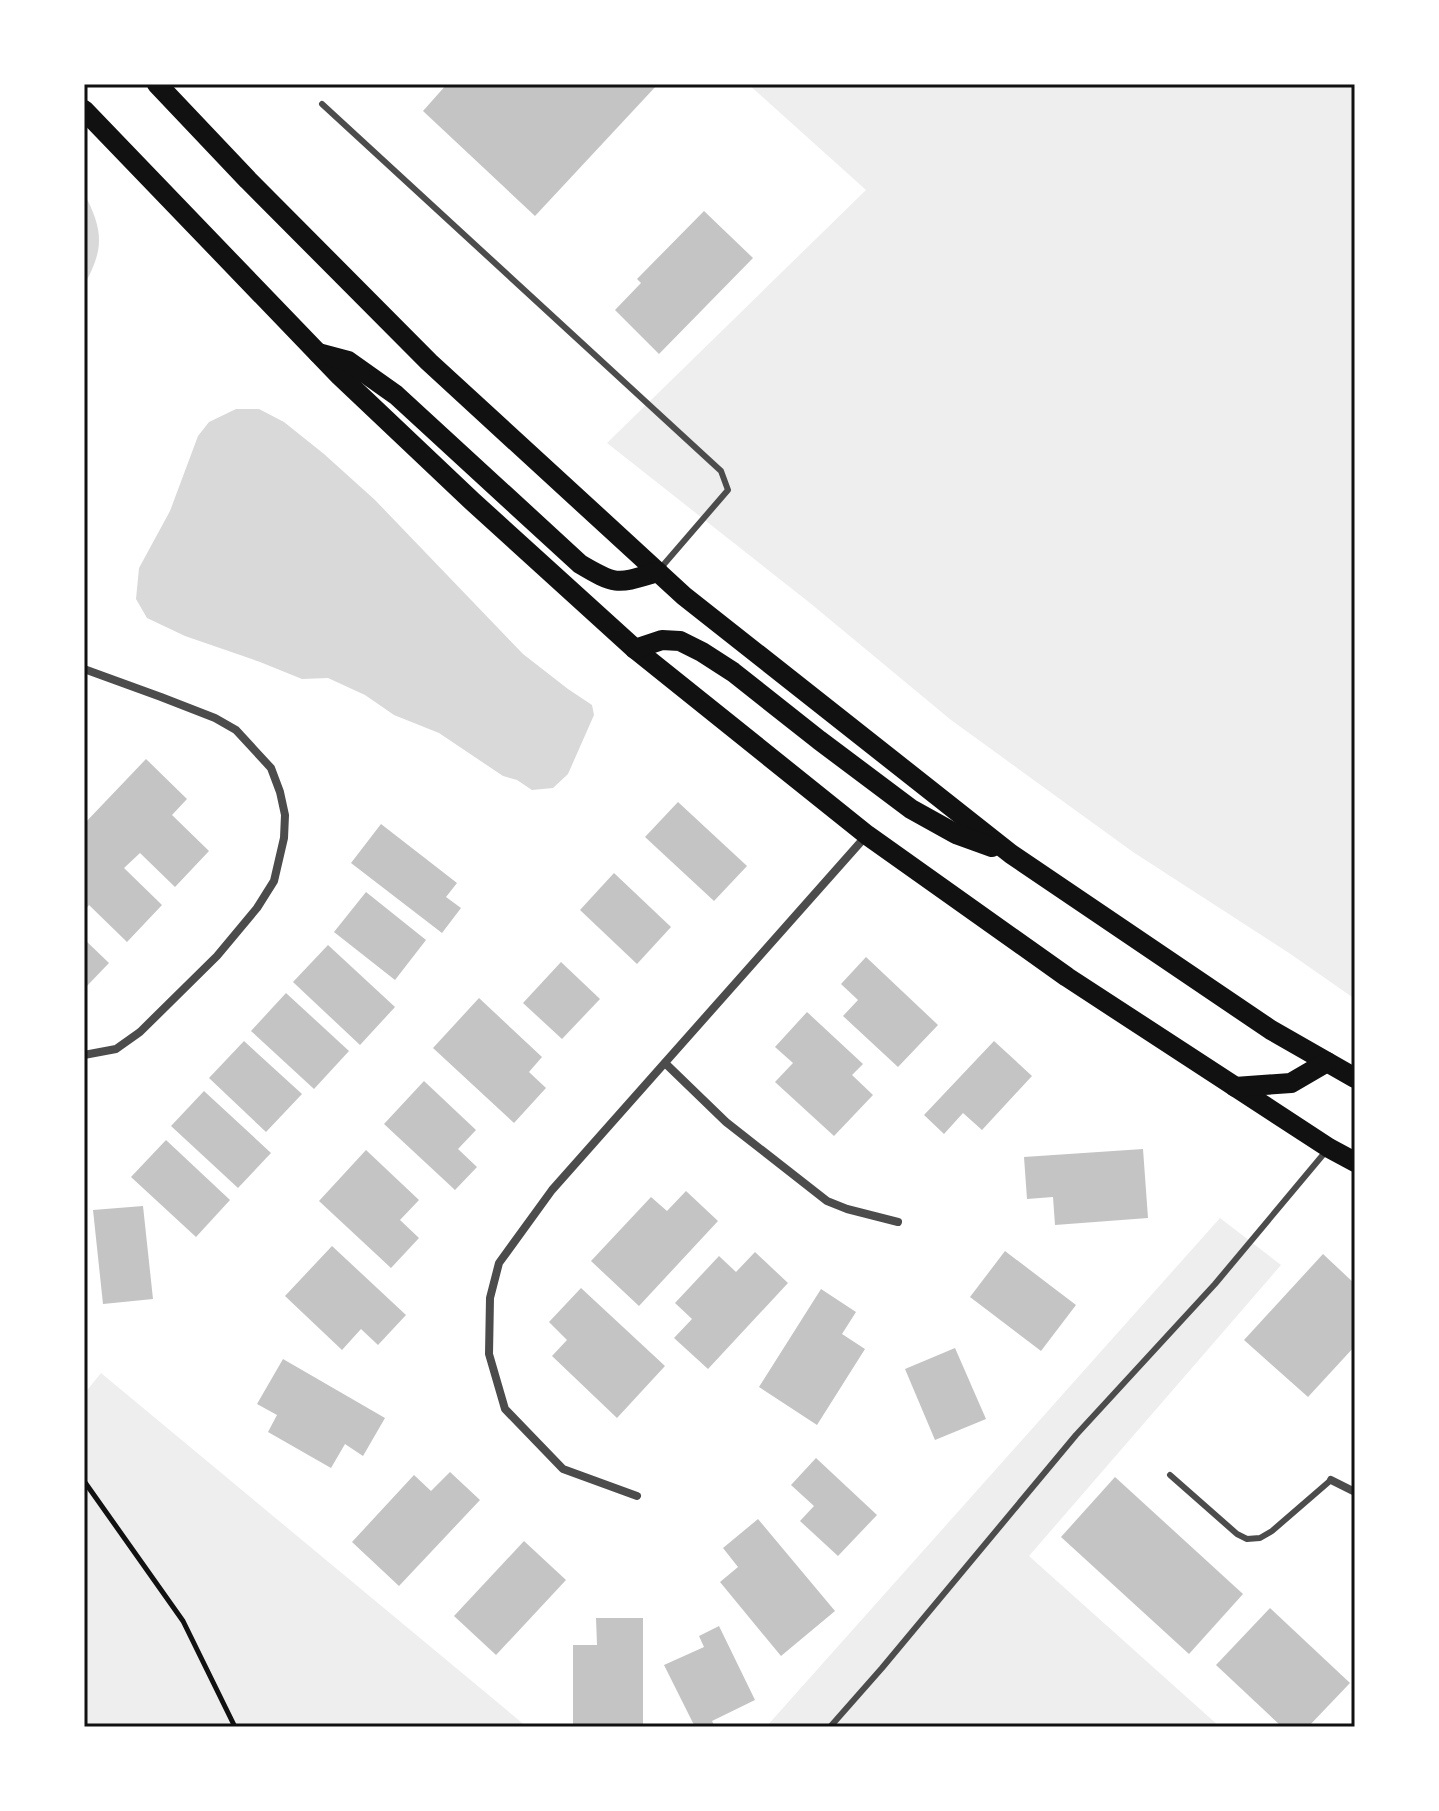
<svg xmlns="http://www.w3.org/2000/svg" width="1439" height="1811" font-family="Arial,sans-serif">
<style>
.green{fill:#eee}
.water{fill:#d9d9d9}
.building{fill:#c4c4c4}
.lines{fill:none;stroke-linecap:round;stroke-linejoin:round}
.path{stroke:#111;stroke-width:5}
.service{stroke:#4c4c4c;stroke-width:6}
.minor{stroke:#4c4c4c;stroke-width:8}
.primary{stroke:#111;stroke-width:20}
.neatline{fill:none;stroke:#111;stroke-width:3}
</style>
<rect width="100%" height="100%" fill="#fff"/>
<g class="green">
<polygon points="748,84 1355,84 1355,999 1289,953 1133,852 951,720 810,603 607,443 866,190"/>
<polygon points="1220,1218 1281,1265 1029,1556 1220,1727 766,1727"/>
<polygon points="101,1373 527,1727 84,1727 84,1394"/>
</g>
<g class="water">
<path d="M84,193C103,230 105,248 84,285Z"/>
<polygon points="236,409 259,409 284,422 324,454 375,500 523,654 568,689 592,705 594,715 568,774 553,788 532,790 517,780 503,776 439,733 394,715 365,695 328,678 302,679 260,662 185,636 147,618 136,599 139,568 170,511 198,436 209,422"/>
</g>
<g class="building">
<polygon points="447,84 658,84 535,216 423,111"/>
<polygon points="704,211 753,258 659,354 615,310 641,283 637,279"/>
<polygon points="146,759 187,799 172,815 209,851 175,887 140,853 124,868 162,905 127,942 89,905 84,911 84,824"/>
<polygon points="678,802 747,866 714,901 645,837"/>
<polygon points="381,824 457,883 446,897 461,908 442,933 351,863"/>
<polygon points="614,873 671,927 637,964 580,910"/>
<polygon points="366,892 426,940 395,980 334,932"/>
<polygon points="84,939 109,963 84,989"/>
<polygon points="328,945 395,1007 360,1045 293,982"/>
<polygon points="866,957 938,1025 898,1067 843,1016 858,1000 841,984"/>
<polygon points="561,962 600,999 562,1039 523,1003"/>
<polygon points="286,993 349,1051 314,1089 251,1031"/>
<polygon points="479,998 542,1057 529,1072 546,1088 514,1123 433,1048"/>
<polygon points="807,1012 863,1064 852,1075 873,1095 834,1136 775,1082 793,1063 775,1047"/>
<polygon points="244,1041 302,1094 266,1132 209,1078"/>
<polygon points="994,1041 1032,1076 982,1130 963,1113 944,1134 924,1115"/>
<polygon points="424,1081 476,1130 458,1149 477,1167 455,1190 384,1124"/>
<polygon points="204,1091 271,1153 238,1188 171,1126"/>
<polygon points="166,1140 230,1200 196,1237 131,1177"/>
<polygon points="1143,1149 1148,1218 1055,1225 1053,1197 1027,1199 1024,1157"/>
<polygon points="366,1150 419,1200 400,1220 419,1238 391,1268 319,1201"/>
<polygon points="686,1191 718,1221 639,1306 591,1261 651,1197 667,1211"/>
<polygon points="143,1206 153,1299 103,1304 93,1210"/>
<polygon points="332,1246 406,1315 378,1345 361,1329 342,1350 285,1296"/>
<polygon points="1005,1251 1076,1305 1041,1351 970,1297"/>
<polygon points="755,1252 788,1283 708,1369 674,1338 692,1319 675,1303 719,1256 736,1272"/>
<polygon points="1323,1254 1355,1284 1355,1346 1308,1397 1244,1340"/>
<polygon points="581,1288 665,1366 617,1418 552,1356 567,1340 549,1322"/>
<polygon points="821,1289 856,1312 842,1334 865,1349 817,1425 759,1387"/>
<polygon points="955,1348 986,1419 935,1440 905,1369"/>
<polygon points="283,1359 385,1418 363,1456 345,1444 331,1468 268,1432 277,1415 257,1404"/>
<polygon points="816,1458 877,1515 838,1556 800,1521 814,1506 791,1485"/>
<polygon points="450,1472 480,1500 399,1586 352,1542 414,1475 431,1491"/>
<polygon points="1115,1477 1243,1594 1189,1654 1061,1537"/>
<polygon points="758,1519 835,1611 781,1656 720,1582 738,1567 723,1548"/>
<polygon points="524,1541 566,1580 496,1655 454,1616"/>
<polygon points="1270,1608 1350,1683 1308,1727 1282,1727 1216,1665"/>
<polygon points="596,1618 643,1618 643,1727 573,1727 573,1645 597,1645"/>
<polygon points="719,1626 755,1700 712,1721 715,1727 695,1727 664,1665 704,1647 699,1636"/>
</g>
<g class="lines">
<polyline class="path" points="84,1481 183,1621 235,1727"/>
<g class="service">
<polyline points="322,104 721,471 728,490 659,570"/>
<polyline points="1170,1475 1237,1534 1247,1539 1260,1538 1272,1531 1331,1480"/>
<polyline points="830,1727 882,1668 1076,1435 1215,1284 1327,1150"/>
</g>
<g class="minor">
<polyline points="84,669 161,697 215,718 236,730 271,768 280,792 285,815 284,838 274,881 257,908 217,956 140,1032 116,1049 84,1055"/>
<polyline points="665,1063 726,1122 827,1201 847,1209 898,1222"/>
<polyline points="1331,1480 1355,1492"/>
<polyline points="637,1496 563,1469 505,1409 489,1354 490,1298 499,1263 552,1190 866,836"/>
</g>
<g class="primary">
<polyline points="157,84 248,180 429,362 684,596 1011,854 1271,1030 1355,1078"/>
<polyline points="84,110 340,376 472,501 635,649 867,835 1067,977 1329,1148 1355,1162"/>
<path d="M318,353L348,361L396,395L580,564C617,586 617,584 658,572"/>
<polyline points="635,649 662,640 680,641 702,652 733,672 819,740 911,809 956,834 992,847"/>
<polyline points="1235,1087 1291,1083 1327,1062"/>
</g>
</g>
<rect width="1439" height="1811" fill="none" stroke="#ffffff" stroke-width="172"/>
<rect x="86" y="86" width="1267" height="1639" class="neatline"/>
</svg>
